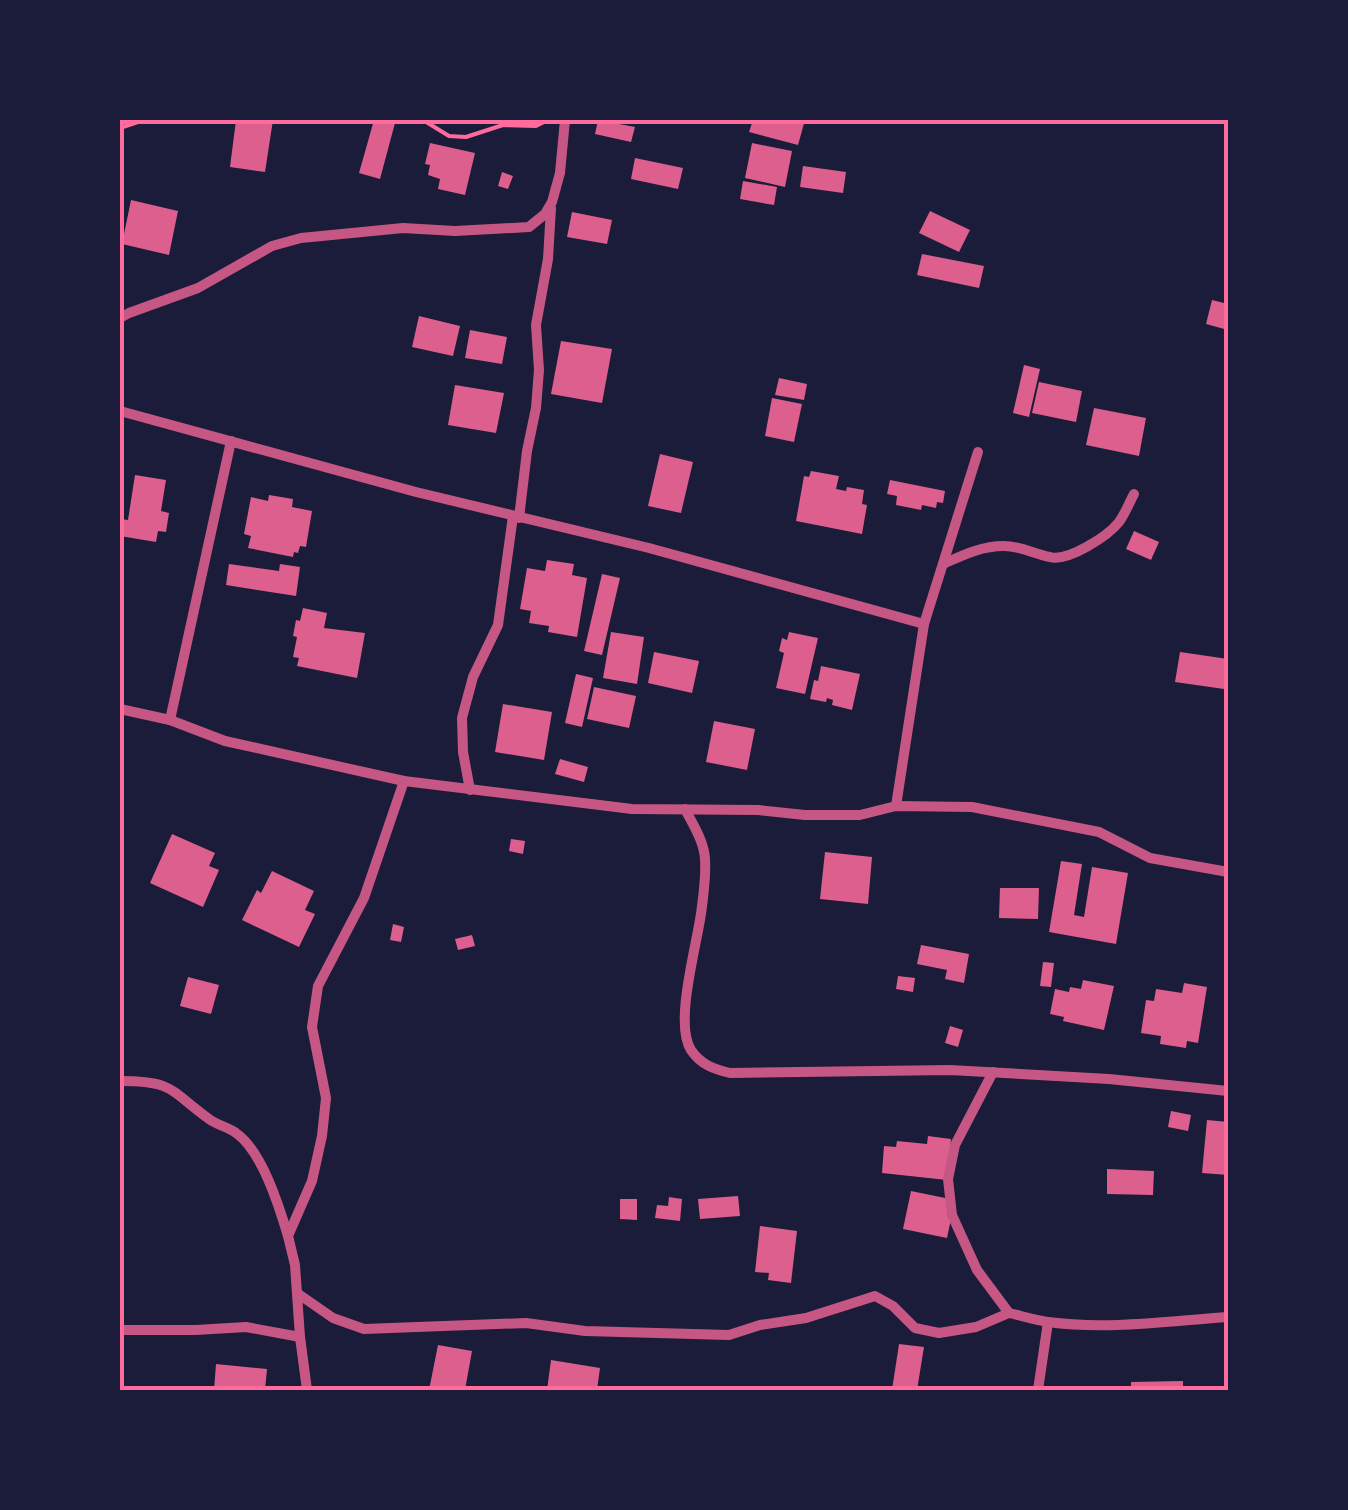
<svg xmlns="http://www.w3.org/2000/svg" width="1348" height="1510" font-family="'Space Grotesk',sans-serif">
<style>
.building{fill:#dd5f8e}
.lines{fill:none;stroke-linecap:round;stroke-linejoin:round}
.path{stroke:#ff6b9d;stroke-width:4}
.minor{stroke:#c65784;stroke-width:10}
.neatline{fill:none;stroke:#ff6b9d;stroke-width:4}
</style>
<rect width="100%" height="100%" fill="#1b1b3a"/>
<g class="building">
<polygon points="236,120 273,120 265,172 230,167"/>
<polygon points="374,120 395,123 380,179 359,173"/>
<polygon points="598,120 635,127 631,142 595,134"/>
<polygon points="753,120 805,120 798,145 749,132"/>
<polygon points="430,143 475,153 465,195 438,189 440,179 428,175 430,165 425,164"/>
<polygon points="752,143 792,151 785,187 745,178"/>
<polygon points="635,158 683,168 678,189 631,179"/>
<polygon points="803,166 846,172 843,193 800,187"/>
<polygon points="502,172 513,176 508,189 498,186"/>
<polygon points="743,181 777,187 774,205 740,199"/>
<polygon points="131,200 178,211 169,255 122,244"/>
<polygon points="930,211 970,230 959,252 919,233"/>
<polygon points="572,212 612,220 607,244 567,237"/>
<polygon points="922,254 984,266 979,288 917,275"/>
<polygon points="1212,300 1228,304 1228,330 1206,324"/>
<polygon points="419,316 460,326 453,356 412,347"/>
<polygon points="470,330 507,337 502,364 465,358"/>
<polygon points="561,341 612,349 602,403 551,394"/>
<polygon points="1024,365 1040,369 1029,417 1013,413"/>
<polygon points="779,378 807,384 804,400 775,395"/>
<polygon points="1039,382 1082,391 1076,422 1032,413"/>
<polygon points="455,385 504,393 496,433 448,425"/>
<polygon points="772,398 802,404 794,442 765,436"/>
<polygon points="1094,408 1146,418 1139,456 1086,445"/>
<polygon points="660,454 693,462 681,513 648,506"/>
<polygon points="811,471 839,476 836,489 846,491 847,487 864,490 862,504 867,505 862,534 796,521 804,476 809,477"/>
<polygon points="135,475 166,480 161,511 169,513 166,532 158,531 156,542 120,536 120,519 128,520"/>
<polygon points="890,480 945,491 943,503 937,502 936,508 922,505 921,510 896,505 897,496 887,494"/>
<polygon points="269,495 293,499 292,507 312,511 306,547 300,546 298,553 294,552 293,557 248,548 251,536 244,534 251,497 268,501"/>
<polygon points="1134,531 1159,542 1151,560 1126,549"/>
<polygon points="547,560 574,564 572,575 587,578 577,637 548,632 549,626 529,623 531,611 520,609 527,568 545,571"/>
<polygon points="229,564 279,571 280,564 300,567 296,596 226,585"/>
<polygon points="602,574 620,578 602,655 584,651"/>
<polygon points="303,608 327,613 324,628 365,633 357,678 297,666 299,658 293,657 297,637 293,636 296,620 300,621"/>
<polygon points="611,632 644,637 637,684 603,678"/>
<polygon points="789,632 818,638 805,694 776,688 784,653 779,651 782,638 787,640"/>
<polygon points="654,652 699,661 692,693 648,683"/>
<polygon points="1180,652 1228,659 1224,689 1175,682"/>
<polygon points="821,666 860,674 852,710 832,705 833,700 827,698 826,702 810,699 814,680 818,681"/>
<polygon points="576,674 593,678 582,727 565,723"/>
<polygon points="594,687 636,696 629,728 587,719"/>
<polygon points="503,704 552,712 544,760 495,752"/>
<polygon points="714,721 755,729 747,770 706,762"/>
<polygon points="560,759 588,767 584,782 555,774"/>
<polygon points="172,834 215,853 209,866 219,870 203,907 150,883"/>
<polygon points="511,839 525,841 523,854 509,851"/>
<polygon points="825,852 872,857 868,904 820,899"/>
<polygon points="1061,861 1082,864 1074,915 1084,917 1092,867 1128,873 1116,944 1049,932"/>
<polygon points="272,871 314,891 305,910 315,914 299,947 242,920 257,890 261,893"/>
<polygon points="1000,888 1039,888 1038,919 999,918"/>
<polygon points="393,924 404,927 401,942 390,940"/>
<polygon points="472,935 475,946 458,950 455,939"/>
<polygon points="921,945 969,954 964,983 945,979 947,970 917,964"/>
<polygon points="1043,962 1054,963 1051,987 1040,986"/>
<polygon points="898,976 915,978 913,992 896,989"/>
<polygon points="188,977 219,985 211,1014 180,1006"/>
<polygon points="1083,980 1114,986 1104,1030 1063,1021 1064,1017 1050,1014 1055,989 1069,992 1070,987 1081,989"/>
<polygon points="1184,983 1207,987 1198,1043 1187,1041 1186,1048 1160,1044 1161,1036 1141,1033 1146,1000 1154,1001 1156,989 1182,993"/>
<polygon points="950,1026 963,1030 958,1047 945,1043"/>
<polygon points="1171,1111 1191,1115 1188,1131 1168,1127"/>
<polygon points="1207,1120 1228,1122 1228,1175 1202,1173"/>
<polygon points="928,1136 951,1139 947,1180 882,1173 884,1146 896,1147 897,1141 927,1144"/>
<polygon points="1107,1169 1154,1171 1153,1195 1107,1194"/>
<polygon points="911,1191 955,1200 947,1238 903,1229"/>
<polygon points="738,1196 740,1216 700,1219 698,1199"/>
<polygon points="669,1197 682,1199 680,1221 655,1218 657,1205 668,1206"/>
<polygon points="620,1199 637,1199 637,1220 620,1219"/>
<polygon points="760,1226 797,1231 791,1283 768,1280 769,1273 755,1272"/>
<polygon points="899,1344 924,1347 917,1390 892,1390"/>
<polygon points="438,1345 472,1351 465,1390 429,1390"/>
<polygon points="551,1360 600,1368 597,1390 547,1390"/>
<polygon points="216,1364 267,1369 265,1390 214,1390"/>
<polygon points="1183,1381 1183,1390 1131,1390 1131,1382"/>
</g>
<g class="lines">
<g class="path">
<polyline points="423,120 449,136 466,137 503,125 536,126 546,121"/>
<polyline points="120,128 144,120"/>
</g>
<g class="minor">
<polyline points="120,318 129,313 198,288 272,246 301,238 403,228 455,231 529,227 545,214 552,202 560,173 565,120"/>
<polyline points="120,411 416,492 649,548 924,624"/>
<polyline points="519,518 527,451 536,408 539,370 536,325 548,259 551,208"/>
<path d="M943,564C963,555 981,546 1004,546C1021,546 1034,554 1050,557C1068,562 1108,536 1119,522C1125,514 1129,503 1134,494"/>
<polyline points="120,709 170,720 225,741 404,781 632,809 758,810 805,815 860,815 896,806 972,807 1099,832 1150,858 1228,872"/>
<polyline points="170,720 231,441"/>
<polyline points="470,790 463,752 462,718 473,677 498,625 513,516"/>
<polyline points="896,806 924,624 978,452"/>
<path d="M685,809C693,825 704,841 705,859C706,874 704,891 702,906C699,939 673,1022 691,1050C701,1065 714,1069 730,1073L950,1070L1109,1079L1228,1091"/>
<path d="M993,1072L955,1145L948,1179L952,1215L977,1270L1009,1313C1022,1316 1035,1320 1048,1322C1107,1330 1168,1321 1228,1317"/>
<path d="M120,1081C174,1081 169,1090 209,1119C217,1125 228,1127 236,1133C262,1151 279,1206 288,1236"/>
<polyline points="297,1293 333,1318 364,1329 526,1323 585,1331 729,1335 760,1325 806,1318 875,1296 893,1306 915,1328 939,1333 976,1327 1009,1313"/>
<polyline points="120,1330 196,1330 246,1327 300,1337"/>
<polyline points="307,1390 300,1337 295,1265 288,1236 312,1181 322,1136 326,1098 312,1027 318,986 364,898 404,781"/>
<polyline points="1038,1390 1048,1322"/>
</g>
</g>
<rect width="1348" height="1510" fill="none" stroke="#1b1b3a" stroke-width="245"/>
<rect x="122" y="122" width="1104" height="1266" class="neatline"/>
</svg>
